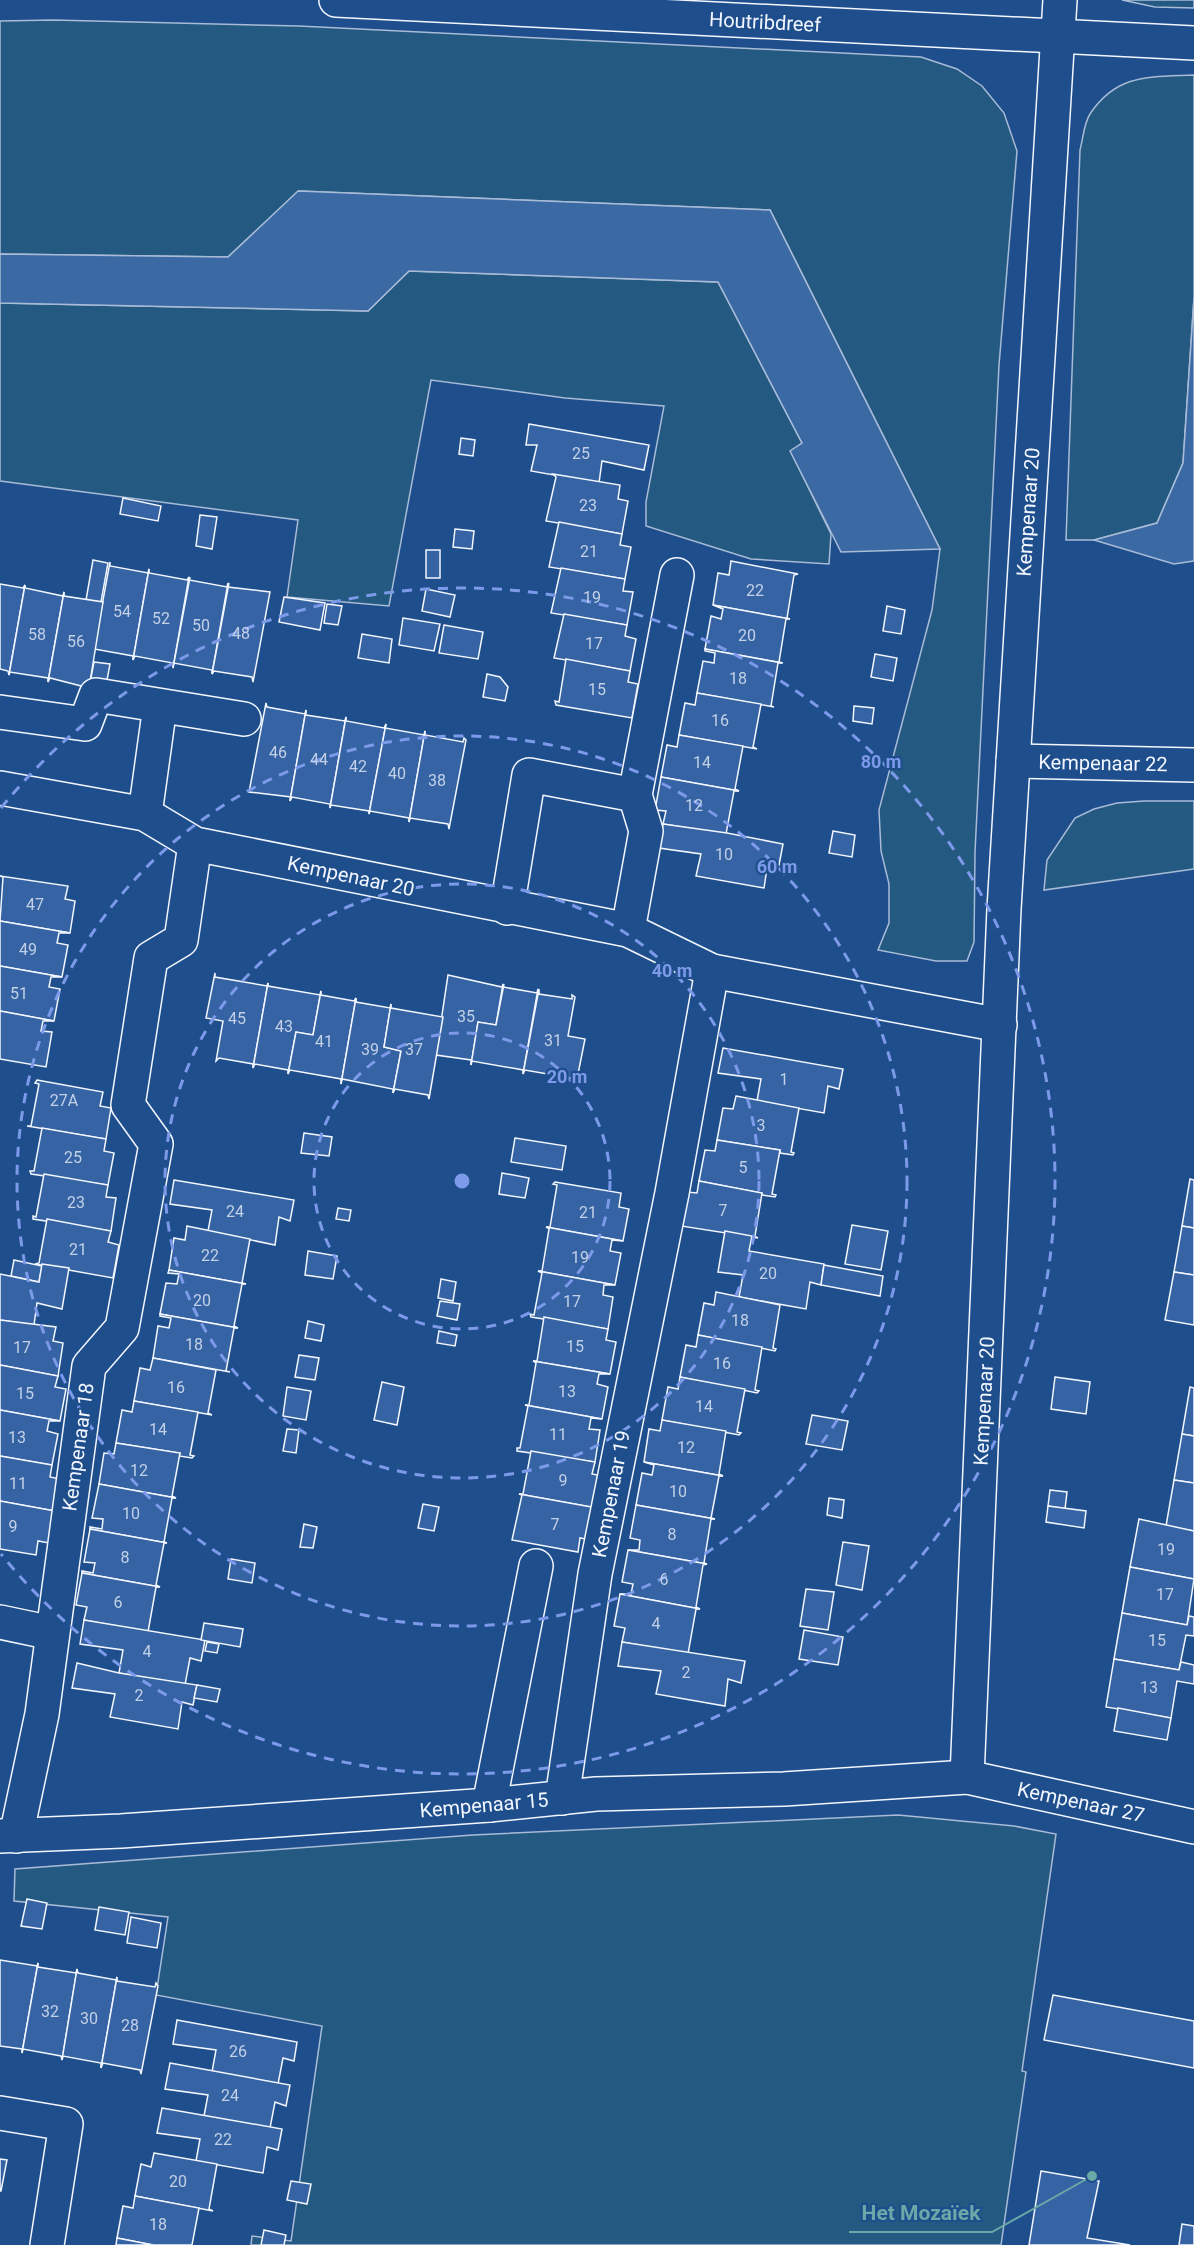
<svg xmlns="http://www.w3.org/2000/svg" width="1194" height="2245" font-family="Roboto,sans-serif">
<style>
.green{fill:#245a82;stroke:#a8bbd7;stroke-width:1.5}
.water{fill:#3b69a3;stroke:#a8bbd7;stroke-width:1.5}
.building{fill:#3563a3;stroke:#f2f6ff;stroke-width:1.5}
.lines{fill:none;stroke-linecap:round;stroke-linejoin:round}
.minor-casing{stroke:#f2f6ff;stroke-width:36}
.major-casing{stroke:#f2f6ff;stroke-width:36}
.minor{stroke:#1f4e8c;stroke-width:33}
.major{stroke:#1f4e8c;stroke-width:33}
.ring{fill:none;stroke:#7d9aea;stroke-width:3;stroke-dasharray:10 8}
.labels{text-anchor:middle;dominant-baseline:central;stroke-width:4.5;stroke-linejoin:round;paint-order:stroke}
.number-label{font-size:16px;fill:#c3d1e8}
.street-label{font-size:20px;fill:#f2f6ff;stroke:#1f4e8c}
.centre{fill:#7d9aea;stroke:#1f4e8c;stroke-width:3}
.ring-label{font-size:18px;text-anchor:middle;font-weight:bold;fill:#7d9aea;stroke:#1f4e8c;stroke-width:4.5;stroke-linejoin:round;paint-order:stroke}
.leader{fill:none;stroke:#6aa9a8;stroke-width:2}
.callout-dot{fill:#6aa9a8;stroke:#1f4e8c;stroke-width:2}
.callout-label{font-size:21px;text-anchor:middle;font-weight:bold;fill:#6aa9a8;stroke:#1f4e8c;stroke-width:4.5;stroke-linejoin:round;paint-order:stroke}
</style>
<rect width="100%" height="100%" fill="#1f4e8c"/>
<g class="green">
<polygon points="1122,0 1194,0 1194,8 1155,7"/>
<polygon points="53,20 299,26 921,57 957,69 982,86 1004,113 1017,151 999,365 975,852 974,942 967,961 936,961 878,950 889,923 889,884 881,851 879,810 932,610 940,549 770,210 299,191 228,257 0,254 0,21"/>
<path d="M1194,75V298L1183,463L1157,523L1094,540H1066L1080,150C1083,139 1084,123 1090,114C1117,73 1151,77 1194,75Z"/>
<polygon points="409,271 718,282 802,443 791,452 831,534 829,564 751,559 646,526 646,502 664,406 565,398 431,380 389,606 287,597 298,520 0,481 0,303 368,311"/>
<polygon points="1144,801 1194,801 1194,869 1044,890 1047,860 1075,818 1094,809 1117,803"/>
<polygon points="898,1815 1014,1826 1056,1834 1022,2071 1026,2072 1001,2245 251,2245 252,2236 291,2241 322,2026 156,1995 168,1917 14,1901 15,1869 473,1835"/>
</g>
<g class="water">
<polygon points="298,191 770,210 940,549 841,552 790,451 802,443 718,282 409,271 368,311 0,303 0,254 228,257"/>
<polygon points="1194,298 1194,561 1174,564 1094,540 1157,523 1183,463"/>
</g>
<g class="building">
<polygon points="529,424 649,445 644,470 602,461 599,483 531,471 537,445 526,445"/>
<polygon points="461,438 475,440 473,456 459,454"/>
<polygon points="553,474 620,485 618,499 628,501 622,534 546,521 556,477"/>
<polygon points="123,498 161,506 158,521 120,514"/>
<polygon points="200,515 217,517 212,549 196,546"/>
<polygon points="559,522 622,534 620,545 631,547 625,579 549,567"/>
<polygon points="455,529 474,531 472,549 453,547"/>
<rect x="426" y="550" width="14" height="28"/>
<polygon points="93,560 108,563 101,602 86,600"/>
<polygon points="731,561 798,574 794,575 787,618 790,619 713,605 718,573 729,575"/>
<polygon points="110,562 110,566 148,573 149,569 133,660 133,656 94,649"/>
<polygon points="561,568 625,579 623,591 633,592 627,625 551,613"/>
<polygon points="149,569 149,573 187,580 189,577 173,668 173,663 135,656 133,660"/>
<polygon points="190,577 189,580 227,587 228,583 212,674 212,670 174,663 173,668"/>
<polygon points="229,583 228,587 270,592 253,682 252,677 214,671 212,674"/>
<polygon points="0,584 23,588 25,585 9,675 8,671 0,669"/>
<polygon points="25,585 25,588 63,596 64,592 48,682 48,678 10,672 9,675"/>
<polygon points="426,589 455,595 450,617 422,611"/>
<polygon points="64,592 64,596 103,602 89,688 50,678 48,682"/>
<polygon points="284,597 325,603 320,630 279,622"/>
<polygon points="327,604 342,606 338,625 324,623"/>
<polygon points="713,605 790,619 786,619 779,662 783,663 705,649 711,616 721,619 723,609"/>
<polygon points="887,606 905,610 901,634 883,631"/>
<polygon points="564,614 627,625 625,636 636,639 630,671 554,658"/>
<polygon points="403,618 440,624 434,651 399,645"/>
<polygon points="444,625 483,632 478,659 439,653"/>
<polygon points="362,634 392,639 389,663 358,658"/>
<polygon points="705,649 782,663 778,663 771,706 774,707 697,693 703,661 714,663 715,653 705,651"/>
<polygon points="875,654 897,658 893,681 871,677"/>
<polygon points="566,659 630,671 628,682 638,684 632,718 556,705 555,701 559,702"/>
<polygon points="94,662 110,664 105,691 89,688"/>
<polygon points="487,674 500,677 508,687 505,701 483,697"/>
<polygon points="697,693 761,704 753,747 757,749 679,735 685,703 695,705"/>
<polygon points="266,703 267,707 305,714 306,710 290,801 291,797 249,792"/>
<polygon points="854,706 874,708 872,724 853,721"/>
<polygon points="306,710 306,715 345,721 346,717 330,808 330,804 292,797 290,801"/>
<polygon points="346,717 346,721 384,728 386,724 369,814 369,811 331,805 330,808"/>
<polygon points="386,724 385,728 424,735 425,731 409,822 409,818 370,811 369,814"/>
<polygon points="425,731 425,735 463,742 464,738 466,740 449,829 448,824 410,818 409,822"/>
<polygon points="679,735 743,746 735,789 739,791 661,777 667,745 677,747"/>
<polygon points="661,777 739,791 734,791 726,834 663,824 666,811 655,810"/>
<polygon points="663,824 727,833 783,844 779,865 768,862 764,888 696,876 701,854 659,848"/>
<polygon points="833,831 855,835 852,857 829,853"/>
<polygon points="0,876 68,886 65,899 75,901 70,933 0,921 3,877"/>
<polygon points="0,921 70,933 59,933 57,943 68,945 62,977 0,966"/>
<polygon points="0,966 62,977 51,977 49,987 60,989 54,1021 0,1011"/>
<polygon points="215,973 215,977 267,986 268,983 253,1068 253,1064 219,1058 216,1061 223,1021 206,1018"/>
<polygon points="448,975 502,987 503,984 496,1025 478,1022 471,1065 471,1060 436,1055"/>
<polygon points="268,983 268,986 320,995 321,991 313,1035 296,1032 288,1074 288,1070 255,1064 253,1068"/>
<polygon points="504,984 503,987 537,993 538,989 523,1074 523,1070 472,1061 471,1065 478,1022 496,1025"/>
<polygon points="539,989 539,994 572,999 572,995 575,997 568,1036 585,1039 576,1084 576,1079 525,1070 523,1074"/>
<polygon points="321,991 321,995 354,1001 356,998 341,1084 341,1079 290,1070 288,1074 296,1032 313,1035"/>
<polygon points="356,998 356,1002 390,1008 391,1004 384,1047 401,1051 393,1093 393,1089 342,1079 341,1084"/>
<polygon points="391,1004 391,1008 443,1017 429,1099 428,1095 395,1089 393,1093 401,1051 384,1047"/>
<polygon points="0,1011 54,1021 43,1021 41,1031 52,1032 46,1067 0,1059"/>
<polygon points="723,1048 843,1069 839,1089 828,1086 824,1113 757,1101 761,1079 718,1073"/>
<polygon points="37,1080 103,1092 100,1106 111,1108 106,1139 27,1126 31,1126 39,1084 35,1083"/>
<polygon points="736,1096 799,1108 791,1152 794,1153 793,1155 780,1153 780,1150 717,1140 723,1108 733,1109"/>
<polygon points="42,1128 106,1139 104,1151 114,1153 108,1185 31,1174 30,1171 34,1171"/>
<polygon points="304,1133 332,1137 329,1156 301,1153"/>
<polygon points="515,1138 566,1146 562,1170 511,1162"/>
<polygon points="717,1140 780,1150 772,1194 776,1195 775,1197 762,1195 762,1193 699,1181 705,1150 715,1151"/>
<polygon points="502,1173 529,1178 525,1198 499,1194"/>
<polygon points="44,1174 108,1185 106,1197 116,1198 111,1231 33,1219 33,1216 36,1217"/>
<polygon points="1190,1179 1194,1180 1194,1228 1182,1226"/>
<polygon points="174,1180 294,1200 290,1221 279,1217 275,1245 208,1231 212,1210 170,1204"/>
<polygon points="699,1181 762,1193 755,1236 758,1238 681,1226 687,1192 697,1193"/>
<polygon points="555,1182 621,1193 619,1207 629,1209 623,1241 546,1227 550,1227 557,1185 553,1184"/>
<polygon points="338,1208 351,1210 349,1221 336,1219"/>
<polygon points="47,1219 111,1231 108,1242 119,1245 113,1278 35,1264 39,1263"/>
<polygon points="852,1225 888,1231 881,1270 845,1264"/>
<polygon points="187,1226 250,1239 242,1283 246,1284 169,1270 174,1238 185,1240"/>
<polygon points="1182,1226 1194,1228 1194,1275 1174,1272"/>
<polygon points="546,1227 623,1241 612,1240 610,1251 621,1253 615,1285 538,1271 542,1271 549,1229"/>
<polygon points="725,1231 752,1236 749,1251 824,1264 821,1285 810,1282 806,1309 739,1297 743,1275 718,1272"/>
<polygon points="308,1251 337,1256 333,1279 305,1275"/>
<polygon points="14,1260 42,1266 39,1282 11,1276"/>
<polygon points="42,1264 69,1268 62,1309 37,1303 34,1325 0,1320 0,1274 39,1282"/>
<polygon points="824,1265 883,1276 880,1296 821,1285"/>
<polygon points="169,1270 246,1284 242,1284 234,1326 238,1328 160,1314 166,1283 177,1284 179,1274 168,1273"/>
<polygon points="538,1271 615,1285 604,1285 603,1295 613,1297 608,1329 531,1317 530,1314 534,1315 542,1273"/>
<polygon points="1174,1272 1194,1275 1194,1325 1165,1320"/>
<polygon points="441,1279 456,1282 453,1301 438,1298"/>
<polygon points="716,1292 780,1305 773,1348 776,1349 775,1351 698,1335 704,1303 714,1305"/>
<polygon points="440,1301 460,1304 457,1320 437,1316"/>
<polygon points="160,1314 238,1328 234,1328 226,1371 230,1372 153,1358 158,1326 169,1328 171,1318 160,1316"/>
<polygon points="544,1317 608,1329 606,1340 616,1342 610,1374 533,1361 537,1361"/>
<polygon points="0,1320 56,1327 53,1341 63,1343 58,1376 0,1365"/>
<polygon points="308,1321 324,1325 321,1341 305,1338"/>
<polygon points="439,1331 457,1335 455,1346 437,1343"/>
<polygon points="698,1335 762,1347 755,1390 759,1391 757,1393 680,1377 686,1345 696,1347"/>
<polygon points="299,1355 319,1358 315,1380 295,1377"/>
<polygon points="153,1358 216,1370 208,1413 212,1415 134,1401 140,1368 150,1370"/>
<polygon points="533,1361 610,1374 599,1374 597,1384 608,1387 602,1419 525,1405 529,1405 536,1363"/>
<polygon points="0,1365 58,1376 55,1387 66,1389 60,1421 0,1410"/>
<polygon points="680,1377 745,1389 737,1432 741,1433 739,1435 662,1420 668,1387 678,1389"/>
<polygon points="1055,1377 1090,1382 1086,1414 1051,1409"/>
<polygon points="382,1382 404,1387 397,1425 374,1420"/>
<polygon points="287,1387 311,1391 306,1420 283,1416"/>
<polygon points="1190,1387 1194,1388 1194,1436 1182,1434"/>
<polygon points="134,1401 198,1412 190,1455 194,1456 192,1458 179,1456 180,1453 116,1443 122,1410 132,1412"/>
<polygon points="525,1405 602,1419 591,1418 589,1429 600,1430 595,1462 517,1451 517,1448 520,1448 528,1406"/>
<polygon points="0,1410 60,1421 49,1421 47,1431 58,1434 52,1465 0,1456"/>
<polygon points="812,1415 848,1421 842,1450 806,1444"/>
<polygon points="662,1420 726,1431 719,1474 723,1476 644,1462 649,1429 660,1431"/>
<polygon points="287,1429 299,1430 296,1453 283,1451"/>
<polygon points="1182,1434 1194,1436 1194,1483 1174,1480"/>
<polygon points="116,1443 180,1453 172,1496 176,1498 99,1484 104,1453 114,1454"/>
<polygon points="531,1451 595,1462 592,1474 603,1476 597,1508 519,1494 523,1494"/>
<polygon points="0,1456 52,1465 50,1477 60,1479 55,1511 0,1501"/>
<polygon points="644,1462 723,1476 719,1476 711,1518 715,1519 636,1505 642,1473 652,1475 654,1465"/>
<polygon points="1174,1480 1194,1483 1194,1531 1166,1526"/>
<polygon points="99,1484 176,1498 172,1498 164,1542 167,1543 90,1529 90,1527 102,1529 103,1519 92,1518"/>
<polygon points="1050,1490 1067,1492 1065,1509 1048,1506"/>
<polygon points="519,1494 597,1508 591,1540 580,1538 578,1552 512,1540 522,1495"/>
<polygon points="829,1498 844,1500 842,1518 827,1515"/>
<polygon points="0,1501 55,1511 49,1543 38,1541 36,1555 0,1549"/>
<polygon points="423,1504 439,1507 434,1531 418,1528"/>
<polygon points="636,1505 715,1519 711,1519 704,1563 707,1564 628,1550 639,1550 640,1540 630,1538"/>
<polygon points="1048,1506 1086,1511 1084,1528 1046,1522"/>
<polygon points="1139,1519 1194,1531 1194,1579 1130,1567"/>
<polygon points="304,1524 317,1527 313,1548 300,1547"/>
<polygon points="90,1529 167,1543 164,1543 156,1585 160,1587 82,1573 82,1571 93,1573 95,1563 84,1562"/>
<polygon points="843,1542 869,1546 862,1590 836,1585"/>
<polygon points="628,1550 707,1564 703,1565 696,1607 700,1609 620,1594 631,1594 633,1584 622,1582"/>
<polygon points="231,1559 255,1563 252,1583 228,1579"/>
<polygon points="1130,1567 1194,1579 1187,1625 1122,1613"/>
<polygon points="82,1573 160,1587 156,1587 148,1632 84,1620 87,1607 76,1605"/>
<polygon points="806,1589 834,1592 828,1630 800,1626"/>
<polygon points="620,1594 700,1609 696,1609 688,1654 622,1642 625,1628 614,1626"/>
<polygon points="1122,1613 1187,1625 1189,1616 1194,1617 1194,1636 1186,1635 1179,1670 1114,1659"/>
<polygon points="84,1620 205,1640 201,1661 190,1658 185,1685 119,1673 123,1650 80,1644"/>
<polygon points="204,1623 243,1629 240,1647 201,1640"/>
<polygon points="804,1630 843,1637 838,1665 799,1659"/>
<polygon points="207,1642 219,1644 217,1653 205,1651"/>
<polygon points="622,1642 745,1661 741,1683 728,1679 725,1706 656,1694 661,1671 618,1666"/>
<polygon points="1114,1659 1179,1670 1181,1662 1194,1665 1194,1684 1177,1681 1171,1718 1106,1707"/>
<polygon points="77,1663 119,1673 197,1685 193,1705 182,1702 178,1729 110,1717 115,1694 72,1688"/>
<polygon points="197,1685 220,1689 217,1702 194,1698"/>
<polygon points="1118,1708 1171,1718 1167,1740 1114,1731"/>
<polygon points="27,1899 47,1903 42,1929 21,1926"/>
<polygon points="99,1907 129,1912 125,1935 95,1930"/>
<polygon points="131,1917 161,1923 157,1948 127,1943"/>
<polygon points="0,1960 37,1966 38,1963 22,2053 22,2049 0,2046"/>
<polygon points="38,1963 38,1967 76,1973 77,1969 62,2060 61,2056 23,2049 22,2053"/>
<polygon points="77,1969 78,1973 116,1980 117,1977 101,2068 101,2063 63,2056 62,2060"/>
<polygon points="117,1977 117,1981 155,1987 156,1983 158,1986 141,2074 140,2070 103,2063 101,2068"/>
<polygon points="1053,1995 1194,2021 1194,2068 1044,2040"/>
<polygon points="177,2020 297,2042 294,2061 283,2058 278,2084 212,2072 216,2050 173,2044"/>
<polygon points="170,2063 290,2085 286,2106 275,2102 270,2128 204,2116 208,2095 165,2089"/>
<polygon points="162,2108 282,2129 278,2150 267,2147 263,2173 196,2161 200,2139 157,2133"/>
<polygon points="154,2153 217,2164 209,2209 213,2211 135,2196 141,2164 151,2167"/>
<polygon points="0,2159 7,2160 1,2191 0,2191"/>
<polygon points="1041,2171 1099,2181 1087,2238 1130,2245 1029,2245"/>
<polygon points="291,2181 311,2184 307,2204 287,2200"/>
<polygon points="135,2196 199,2208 192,2245 153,2245 117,2238 123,2206 133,2208"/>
<polygon points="1182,2224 1194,2226 1194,2245 1179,2245"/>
<polygon points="264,2230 286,2235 284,2245 261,2245"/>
<polygon points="117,2238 153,2245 116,2245"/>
</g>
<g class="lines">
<g class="minor-casing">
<g id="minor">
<polyline points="0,712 85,724 96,695 244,719"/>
<polyline points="1013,761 1194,765"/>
<polyline points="0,788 145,814 195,844 628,930 712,971 1000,1025"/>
<polyline points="145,814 160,706"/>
<polyline points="507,908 529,775 635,795"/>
<polyline points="628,930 646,831 635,795 677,575"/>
<polyline points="0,1622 52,1633"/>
<polyline points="967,1777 1004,909 1060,0"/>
<polyline points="562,1798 595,1574 672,1193 712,971"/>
<polyline points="489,1805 536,1566"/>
<polyline points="0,1836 121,1831 489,1805 596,1794 784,1789 967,1777 1194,1827"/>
<polyline points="16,1836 42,1714 89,1366 122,1328 156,1144 128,1105 151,958 181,940 195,844"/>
<polyline points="0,2113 66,2124 47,2245"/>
</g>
</g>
<g class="major-casing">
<polyline id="major" points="336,0 1194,43"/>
</g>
<use href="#minor" class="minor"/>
<use href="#major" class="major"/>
</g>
<g class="ring">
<circle cx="462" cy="1181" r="148"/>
<circle cx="462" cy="1181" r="297"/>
<circle cx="462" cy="1181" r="445"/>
<path d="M1 808A593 593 0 1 1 1 1554"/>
</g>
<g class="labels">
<g class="number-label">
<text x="581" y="453">25</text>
<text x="588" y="505">23</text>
<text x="589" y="551">21</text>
<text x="755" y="590">22</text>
<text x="592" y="597">19</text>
<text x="122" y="611">54</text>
<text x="161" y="618">52</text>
<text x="201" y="625">50</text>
<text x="241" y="633">48</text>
<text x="37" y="634">58</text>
<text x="747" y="635">20</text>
<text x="76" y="641">56</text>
<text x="594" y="643">17</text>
<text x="738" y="678">18</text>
<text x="597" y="689">15</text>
<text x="720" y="720">16</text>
<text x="278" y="752">46</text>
<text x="319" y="759">44</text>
<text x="702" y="762">14</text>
<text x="358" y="766">42</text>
<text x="397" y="773">40</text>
<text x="437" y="780">38</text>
<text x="694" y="805">12</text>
<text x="724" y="854">10</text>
<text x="35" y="904">47</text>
<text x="28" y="949">49</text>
<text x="19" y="993">51</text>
<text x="466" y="1016">35</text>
<text x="237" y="1018">45</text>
<text x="284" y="1026">43</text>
<text x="553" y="1040">31</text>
<text x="324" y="1041">41</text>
<text x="370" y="1049">39</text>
<text x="414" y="1049">37</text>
<text x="784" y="1079">1</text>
<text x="64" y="1100">27A</text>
<text x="761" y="1125">3</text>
<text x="73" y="1157">25</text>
<text x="743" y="1167">5</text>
<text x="76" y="1202">23</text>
<text x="723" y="1210">7</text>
<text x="235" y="1211">24</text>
<text x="588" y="1212">21</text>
<text x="78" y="1249">21</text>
<text x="210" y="1255">22</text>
<text x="580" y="1257">19</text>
<text x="768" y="1273">20</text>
<text x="202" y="1300">20</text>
<text x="572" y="1301">17</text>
<text x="740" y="1320">18</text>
<text x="194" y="1344">18</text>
<text x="575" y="1346">15</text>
<text x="22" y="1347">17</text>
<text x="722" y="1363">16</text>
<text x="176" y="1387">16</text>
<text x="567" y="1391">13</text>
<text x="25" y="1393">15</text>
<text x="704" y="1406">14</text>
<text x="158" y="1429">14</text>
<text x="558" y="1434">11</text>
<text x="17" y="1437">13</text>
<text x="686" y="1447">12</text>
<text x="139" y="1470">12</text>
<text x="563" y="1480">9</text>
<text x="18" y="1483">11</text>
<text x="678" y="1491">10</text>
<text x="131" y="1513">10</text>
<text x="555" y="1524">7</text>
<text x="13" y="1526">9</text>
<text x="672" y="1534">8</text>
<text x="1166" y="1549">19</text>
<text x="125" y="1557">8</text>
<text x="664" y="1579">6</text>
<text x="1165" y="1594">17</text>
<text x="118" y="1602">6</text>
<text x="656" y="1623">4</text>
<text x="1157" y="1640">15</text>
<text x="147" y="1651">4</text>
<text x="686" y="1672">2</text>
<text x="1149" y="1687">13</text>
<text x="139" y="1695">2</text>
<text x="50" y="2011">32</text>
<text x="89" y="2018">30</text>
<text x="130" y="2025">28</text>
<text x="238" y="2051">26</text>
<text x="230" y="2095">24</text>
<text x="223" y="2139">22</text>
<text x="178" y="2181">20</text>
<text x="158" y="2224">18</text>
</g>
<g class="street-label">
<text transform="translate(765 22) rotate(3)">Houtribdreef</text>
<text transform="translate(1028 512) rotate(-86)">Kempenaar 20</text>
<text transform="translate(1103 763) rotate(1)">Kempenaar 22</text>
<text transform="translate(351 876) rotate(12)">Kempenaar 20</text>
<text transform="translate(984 1401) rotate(-87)">Kempenaar 20</text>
<text transform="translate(78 1447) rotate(-82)">Kempenaar 18</text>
<text transform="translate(611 1494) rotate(-79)">Kempenaar 19</text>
<text transform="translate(1081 1802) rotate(12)">Kempenaar 27</text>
<text transform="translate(484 1805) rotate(-5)">Kempenaar 15</text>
</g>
</g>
<circle cx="462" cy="1181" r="9" class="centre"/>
<g class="ring-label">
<text x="881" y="768">80 m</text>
<text x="777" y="873">60 m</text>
<text x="672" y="977">40 m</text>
<text x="567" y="1083">20 m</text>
</g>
<path class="leader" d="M1092 2176L992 2232H849"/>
<circle class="callout-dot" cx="1092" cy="2176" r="6"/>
<g class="callout-label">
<text x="921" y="2220">Het Mozaïek</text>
</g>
</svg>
